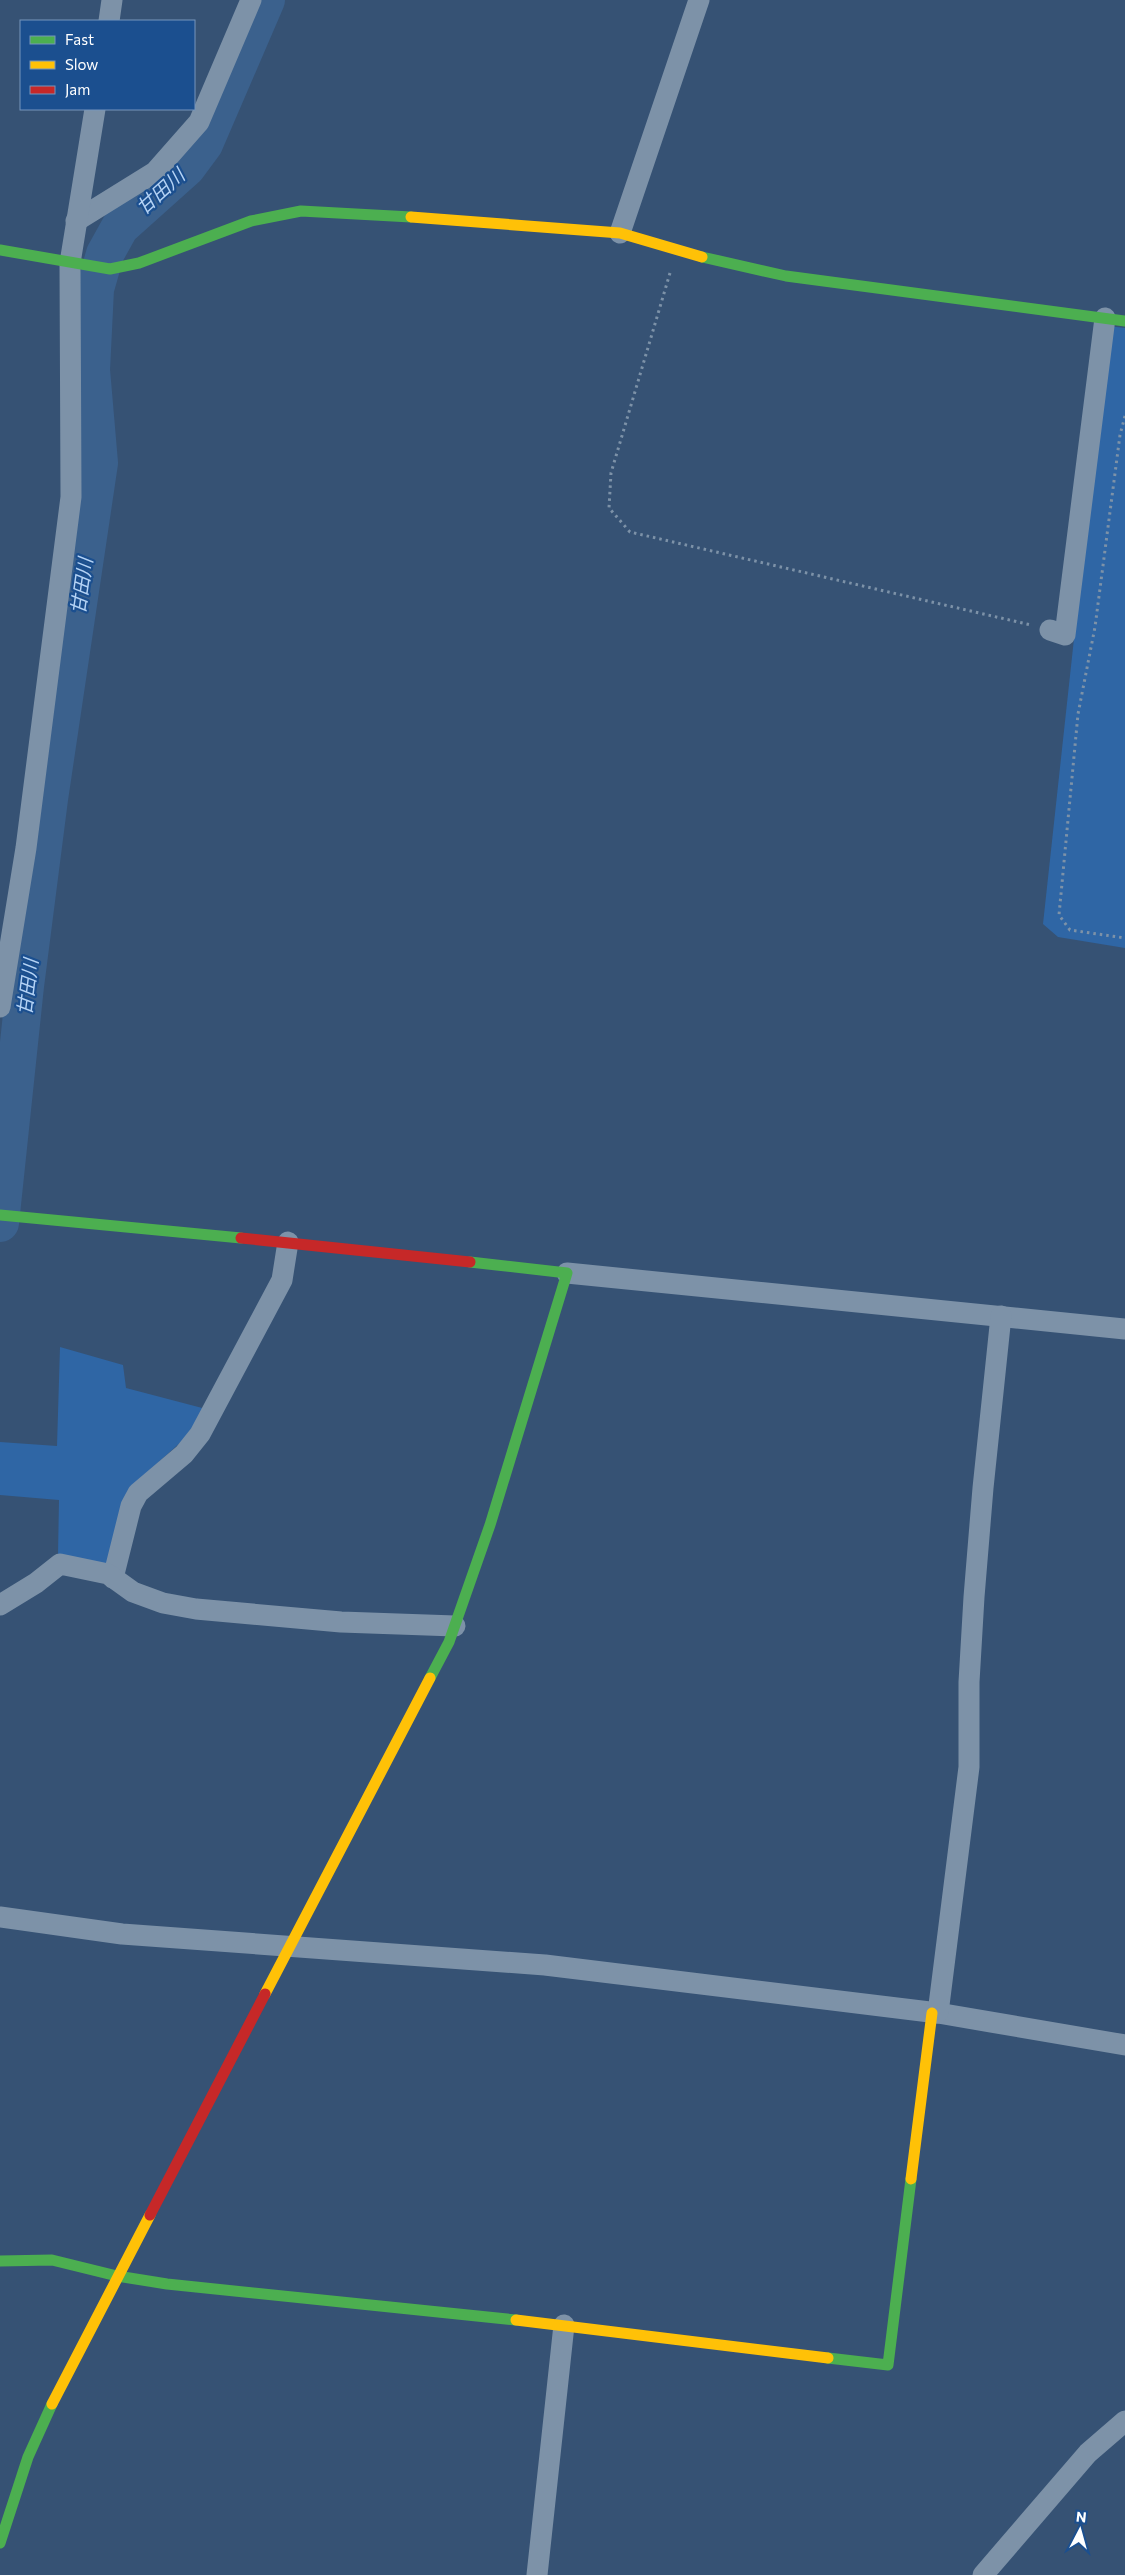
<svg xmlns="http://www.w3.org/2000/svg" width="1125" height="2575" font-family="Commissioner,'Noto Sans JP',sans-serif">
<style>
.green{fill:#2f66a5}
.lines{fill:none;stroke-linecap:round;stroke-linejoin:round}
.river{stroke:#3b618d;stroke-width:38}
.path{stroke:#7d92a8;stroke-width:3;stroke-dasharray:2.5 4;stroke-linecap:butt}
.street{stroke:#7d92a8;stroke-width:21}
.fast{stroke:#4caf50;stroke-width:11}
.slow{stroke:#ffc107;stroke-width:11}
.jam{stroke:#c62828;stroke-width:11}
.labels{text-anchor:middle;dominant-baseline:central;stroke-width:4.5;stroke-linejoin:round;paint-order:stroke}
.water-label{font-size:19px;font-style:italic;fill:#b5d3f5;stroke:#1b4f8f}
</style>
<rect width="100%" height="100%" fill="#365274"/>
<g class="green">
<polygon points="1108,326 1125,328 1125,948 1058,937 1043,924"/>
<polygon points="60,1347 123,1365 126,1388 206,1409 183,1440 128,1490 107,1563 99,1564 58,1555 59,1500 0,1495 0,1442 57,1446"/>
</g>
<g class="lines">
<polyline class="river" points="0,1223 25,986 49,799 99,463 91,370 95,289 105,254 120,227 187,167 204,144 266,0"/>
<g class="path">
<polyline points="670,273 611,473 609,508 630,532 1031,625"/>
<polyline points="1125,416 1120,435 1095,627 1078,714 1059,915 1070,930 1125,938"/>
</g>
<g class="street">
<polyline points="109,21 112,0"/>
<polyline points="76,221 155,172 199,122 251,0"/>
<polyline points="620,233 699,0"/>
<polyline points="1050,630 1065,635 1105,318"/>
<polyline points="0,1007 26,848 71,497 70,263 95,109"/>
<polyline points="567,1273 1125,1329"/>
<polyline points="113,1578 131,1506 138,1493 184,1454 200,1434 282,1280 288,1242"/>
<polyline points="0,1605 36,1583 60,1564 108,1574 133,1592 163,1603 196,1609 341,1622 455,1626"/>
<polyline points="0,1917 122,1934 545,1965 938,2013 1125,2045"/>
<polyline points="938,2013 969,1767 969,1682 974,1597 983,1488 1001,1316"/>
<polyline points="537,2575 564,2325"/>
<polyline points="983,2575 1088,2453 1125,2421"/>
</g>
<g class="fast">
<polyline points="0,250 110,269 139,263 251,221 301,211 411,217"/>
<polyline points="702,257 786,276 1125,321"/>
<polyline points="0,1215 241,1238"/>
<polyline points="430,1678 449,1642 490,1525 567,1273 470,1262"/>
<polyline points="0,2261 52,2260 117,2276 167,2284 516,2320"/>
<polyline points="828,2358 888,2365 911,2179"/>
<polyline points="0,2543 28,2457 52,2404"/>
</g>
<g class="slow">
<polyline points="411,217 620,233 702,257"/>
<polyline points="265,1994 430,1678"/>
<polyline points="911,2179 932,2013"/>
<polyline points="516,2320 828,2358"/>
<polyline points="52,2404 150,2215"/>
</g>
<g class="jam">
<polyline points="241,1238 470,1262"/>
<polyline points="150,2215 265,1994"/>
</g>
</g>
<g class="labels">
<g class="water-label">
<text transform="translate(160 191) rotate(-42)">甘田川</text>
<text transform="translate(81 586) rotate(-82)">甘田川</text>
<text transform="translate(27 987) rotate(-83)">甘田川</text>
</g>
</g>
<rect x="20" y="20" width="175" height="90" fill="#1b4f8f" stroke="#7695bc"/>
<rect x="30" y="36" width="25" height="8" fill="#4caf50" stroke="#7695bc"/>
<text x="65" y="45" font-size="15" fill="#ffffff">Fast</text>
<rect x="30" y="61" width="25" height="8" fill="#ffc107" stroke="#7695bc"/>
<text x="65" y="70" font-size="15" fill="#ffffff">Slow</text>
<rect x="30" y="86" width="25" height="8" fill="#c62828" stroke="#7695bc"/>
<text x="65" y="95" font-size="15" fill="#ffffff">Jam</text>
<g transform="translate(1080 2530) rotate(6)" stroke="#1b4f8f" stroke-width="4" paint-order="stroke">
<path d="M0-4L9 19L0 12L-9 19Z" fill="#ffffff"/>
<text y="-8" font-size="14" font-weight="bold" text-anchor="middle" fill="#ffffff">N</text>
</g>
</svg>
